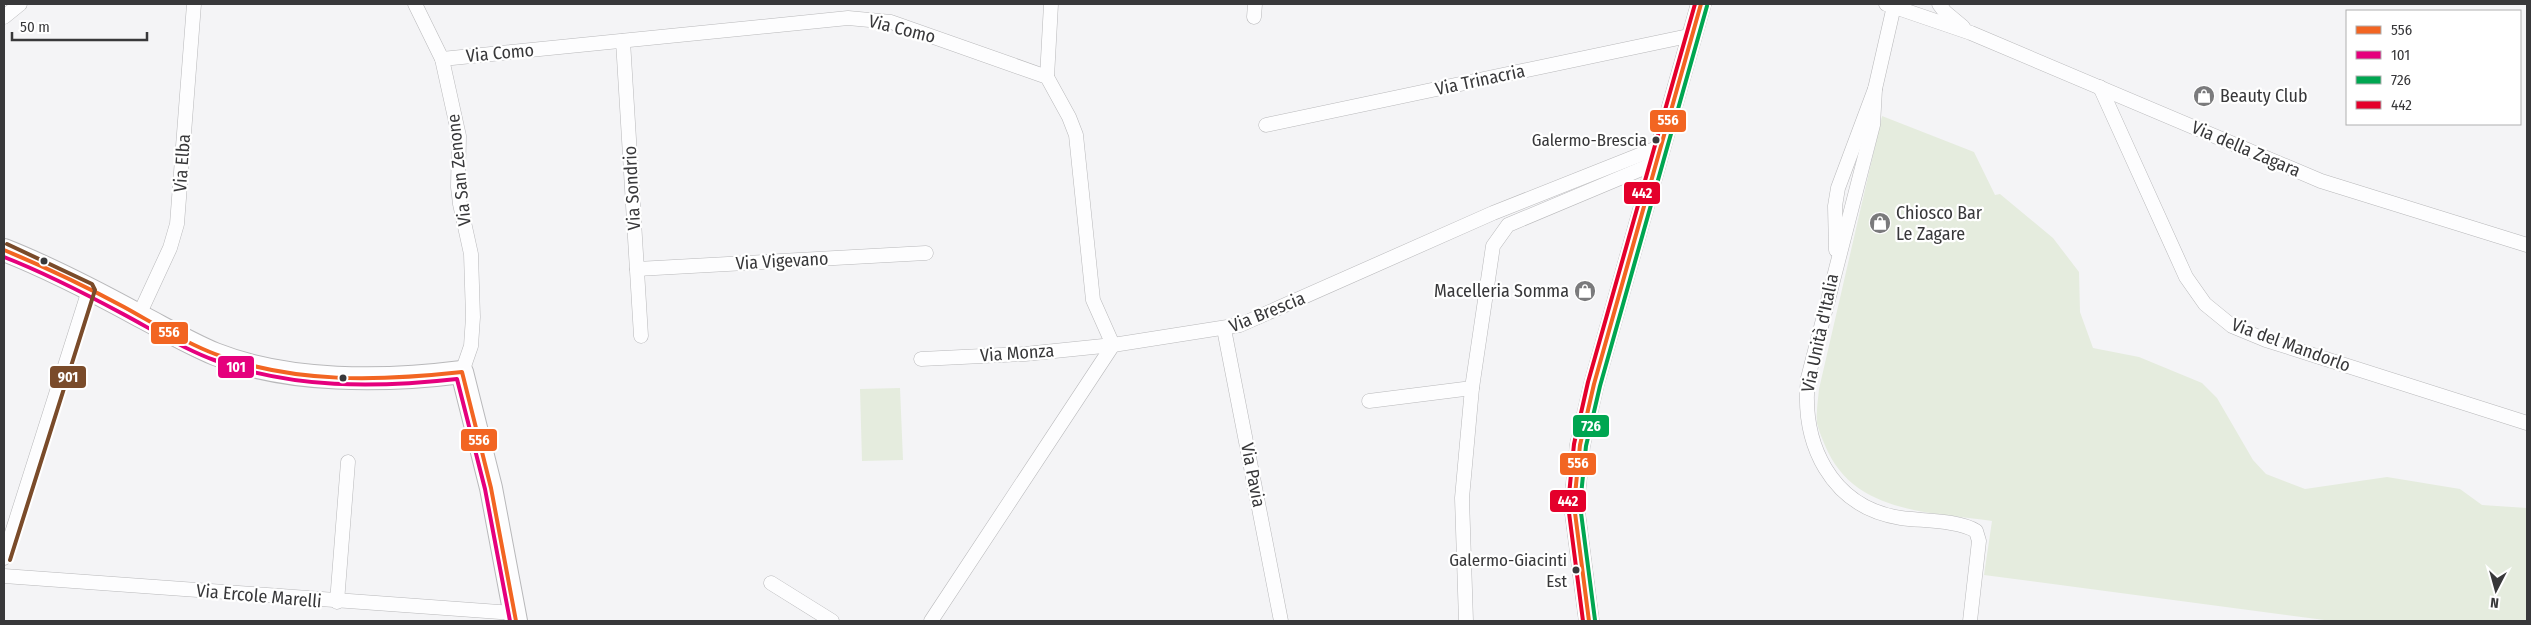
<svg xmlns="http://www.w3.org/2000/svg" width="2531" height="625" font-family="'Fira Sans Condensed',sans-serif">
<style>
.green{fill:#e5ecde}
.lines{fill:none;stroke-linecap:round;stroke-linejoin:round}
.street-casing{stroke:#b8b8ba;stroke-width:15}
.secondary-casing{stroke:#b8b8ba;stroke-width:21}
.primary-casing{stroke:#b8b8ba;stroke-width:24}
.street{stroke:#fdfdfe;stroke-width:14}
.secondary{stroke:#fdfdfe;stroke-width:20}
.primary{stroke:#fdfdfe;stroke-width:22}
.bus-1-casing{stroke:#fff;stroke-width:8}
.bus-2-casing{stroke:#fff;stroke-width:8}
.bus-3-casing{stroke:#fff;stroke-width:8}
.bus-4-casing{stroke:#fff;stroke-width:8}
.bus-5-casing{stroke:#fff;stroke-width:8}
.bus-1{stroke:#f26522;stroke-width:4}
.bus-2{stroke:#e5007d;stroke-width:4}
.bus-3{stroke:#00a651;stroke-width:4}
.bus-4{stroke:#e4002b;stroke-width:4}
.bus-5{stroke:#7a4b2a;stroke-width:4}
.bus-dot{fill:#38383a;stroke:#fff;stroke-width:2}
.labels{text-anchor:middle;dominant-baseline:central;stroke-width:4.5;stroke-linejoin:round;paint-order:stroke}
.bus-label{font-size:17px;fill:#38383a;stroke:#fff;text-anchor:end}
.street-label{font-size:18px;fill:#38383a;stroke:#fff}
.poi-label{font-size:18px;fill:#38383a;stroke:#fff;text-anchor:start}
.line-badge{stroke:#fff;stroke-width:2}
.badge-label{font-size:14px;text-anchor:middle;font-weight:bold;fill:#fff}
</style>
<rect width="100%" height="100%" fill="#f4f4f6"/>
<g class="green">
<path d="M1882,116L1974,152L1995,195L2000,194L2053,238L2079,272L2080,312L2093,348L2139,357L2202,383L2217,398L2253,460L2266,474L2305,489L2387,477L2460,489L2482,505L2527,508V621H2332L1984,575L1992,521C1933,512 1858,514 1828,452C1824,443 1819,432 1817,423C1816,412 1818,400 1819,389Z"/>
<polygon points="900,388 903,460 862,461 860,389"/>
</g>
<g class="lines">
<g class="street-casing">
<g id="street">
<polyline points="415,4 442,59 459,136 458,187 460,204 471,254 473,317 471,346 462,372"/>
<polyline points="1886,4 1971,33 2321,181 2527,245"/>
<polyline points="1939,4 1945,12 1963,27"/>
<polyline points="4,17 20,4"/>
<polyline points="1254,17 1255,4"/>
<polyline points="623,41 641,336"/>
<polyline points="442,59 848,18 891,22 1047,77 1069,117 1076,135 1093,300 1113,345"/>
<polyline points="1047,77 1051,4"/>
<polyline points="2100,87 2186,277 2205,304 2232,326 2266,340 2527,423"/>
<path d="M1875,89L1873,125L1808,378C1801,443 1830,507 1901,518C1923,521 1958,520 1976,531L1979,541L1970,621"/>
<polyline points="1266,125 1693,35"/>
<polyline points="1836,250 1835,206 1838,188 1875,89 1894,6 1897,4"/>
<polyline points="637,269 926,253"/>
<polyline points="139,315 170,248 177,224 194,4"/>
<polyline points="1224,329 1281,621"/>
<polyline points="921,359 1025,354 1113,345 1240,325 1493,213 1662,146"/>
<polyline points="1369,401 1472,388"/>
<polyline points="4,558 89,290"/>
<polyline points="4,576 514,613"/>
<polyline points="771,583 832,621"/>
<polyline points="337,602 348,462"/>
<polyline points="931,621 1113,345"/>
<polyline points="1466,621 1462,498 1472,388 1493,246 1508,225 1658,162"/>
</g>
</g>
<g class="secondary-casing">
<polyline id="secondary" points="1589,621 1574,505 1580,445 1594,384 1701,4"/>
</g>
<g class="primary-casing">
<path id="primary" d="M4,250C50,268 96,292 140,316C165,329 189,343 215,354C288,383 384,382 462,372L491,488L516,621"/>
</g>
<use href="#street" class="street"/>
<use href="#secondary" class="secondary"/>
<use href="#primary" class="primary"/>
<g class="bus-1-casing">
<g id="bus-1">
<path d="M4,250C45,267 85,286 124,307C153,323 183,342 215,354C293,384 380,381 462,372L491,488L516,621"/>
<polyline points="1589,621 1574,505 1580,445 1594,384 1701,4"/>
</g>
</g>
<g class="bus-2-casing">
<path id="bus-2" d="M4,257C45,273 84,293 123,314C153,330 183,349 214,360C292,389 376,388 457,379L485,489L510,621"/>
</g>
<g class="bus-3-casing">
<polyline id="bus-3" points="1595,620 1580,505 1586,446 1600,386 1707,6"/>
</g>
<g class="bus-4-casing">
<polyline id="bus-4" points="1583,621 1568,505 1574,444 1588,382 1695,4"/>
</g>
<g class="bus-5-casing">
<polyline id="bus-5" points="7,244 92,284 95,290 10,560"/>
</g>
<use href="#bus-1" class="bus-1"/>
<use href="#bus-2" class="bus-2"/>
<use href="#bus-3" class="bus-3"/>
<use href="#bus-4" class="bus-4"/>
<use href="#bus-5" class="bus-5"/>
</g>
<defs>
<g id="shop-disc" transform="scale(1.125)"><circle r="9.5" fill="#7a7a7c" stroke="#fff"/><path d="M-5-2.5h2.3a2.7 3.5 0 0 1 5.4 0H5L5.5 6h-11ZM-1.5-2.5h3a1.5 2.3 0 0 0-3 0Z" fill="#fff"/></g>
</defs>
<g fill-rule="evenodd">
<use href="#shop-disc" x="2204" y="96"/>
<use href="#shop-disc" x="1880" y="223"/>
<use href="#shop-disc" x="1585" y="291"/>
</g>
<g class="bus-dot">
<circle cx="1656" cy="140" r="4.5"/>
<circle cx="44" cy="261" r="4.5"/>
<circle cx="343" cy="378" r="4.5"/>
<circle cx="1576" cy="570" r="4.5"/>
</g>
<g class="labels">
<g class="bus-label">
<text x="1647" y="140">Galermo-Brescia</text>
<text x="1567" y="560">Galermo-Giacinti<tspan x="1567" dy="21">Est</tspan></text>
</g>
<g class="street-label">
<text transform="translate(902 29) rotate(14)">Via Como</text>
<text transform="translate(500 53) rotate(-5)">Via Como</text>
<text transform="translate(1480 80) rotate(-12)">Via Trinacria</text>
<text transform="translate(2246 149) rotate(23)">Via della Zagara</text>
<text transform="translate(182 163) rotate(-86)">Via Elba</text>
<text transform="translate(459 170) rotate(-96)">Via San Zenone</text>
<text transform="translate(632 188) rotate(-93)">Via Sondrio</text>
<text transform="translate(782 261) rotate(-3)">Via Vigevano</text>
<text transform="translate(1267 312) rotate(-22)">Via Brescia</text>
<text transform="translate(1820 333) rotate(-78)">Via Unità d'Italia</text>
<text transform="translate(2291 345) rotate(20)">Via del Mandorlo</text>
<text transform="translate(1017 353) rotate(-4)">Via Monza</text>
<text transform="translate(1253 475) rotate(79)">Via Pavia</text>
<text transform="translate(259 596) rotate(5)">Via Ercole Marelli</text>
</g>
<g class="poi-label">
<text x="2220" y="96">Beauty Club</text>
<text x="1896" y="213">Chiosco Bar<tspan x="1896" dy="21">Le Zagare</tspan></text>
<text x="1569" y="291" text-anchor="end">Macelleria Somma</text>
</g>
</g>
<g class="line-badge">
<rect x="1649" y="109" width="38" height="24" rx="5" fill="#f26522"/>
<rect x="1623" y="181" width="38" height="24" rx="5" fill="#e4002b"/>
<rect x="150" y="321" width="39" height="24" rx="5" fill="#f26522"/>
<rect x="217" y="355" width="38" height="24" rx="5" fill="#e5007d"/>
<rect x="49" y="365" width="38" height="24" rx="5" fill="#7a4b2a"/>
<rect x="1572" y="414" width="38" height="24" rx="5" fill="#00a651"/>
<rect x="460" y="428" width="38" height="24" rx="5" fill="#f26522"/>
<rect x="1559" y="452" width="38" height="24" rx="5" fill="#f26522"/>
<rect x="1549" y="489" width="38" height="24" rx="5" fill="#e4002b"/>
</g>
<g class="badge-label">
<text x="1668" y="125">556</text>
<text x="1642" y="198">442</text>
<text x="169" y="337">556</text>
<text x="236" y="372">101</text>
<text x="68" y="382">901</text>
<text x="1591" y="431">726</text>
<text x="479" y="445">556</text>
<text x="1578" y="468">556</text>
<text x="1568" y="506">442</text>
</g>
<rect width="2531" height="625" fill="none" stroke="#38383a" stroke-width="10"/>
<rect x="2346" y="10" width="175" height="115" fill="#ffffff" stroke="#afafb0"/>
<rect x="2356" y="26" width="25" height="8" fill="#f26522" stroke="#afafb0"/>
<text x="2391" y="35" font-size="15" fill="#38383a">556</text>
<rect x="2356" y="51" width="25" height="8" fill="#e5007d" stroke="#afafb0"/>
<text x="2391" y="60" font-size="15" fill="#38383a">101</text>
<rect x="2356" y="76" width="25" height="8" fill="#00a651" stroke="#afafb0"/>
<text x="2391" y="85" font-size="15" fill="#38383a">726</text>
<rect x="2356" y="101" width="25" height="8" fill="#e4002b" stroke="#afafb0"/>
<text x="2391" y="110" font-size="15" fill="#38383a">442</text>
<g transform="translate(2496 590) rotate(186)" stroke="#ffffff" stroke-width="4" paint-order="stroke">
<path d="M0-4L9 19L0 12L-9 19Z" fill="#38383a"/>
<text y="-8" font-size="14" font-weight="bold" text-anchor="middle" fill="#38383a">N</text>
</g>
<path d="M12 32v8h135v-8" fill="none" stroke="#38383a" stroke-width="2.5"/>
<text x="20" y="32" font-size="15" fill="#38383a" stroke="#ffffff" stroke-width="4" paint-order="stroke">50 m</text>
</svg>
